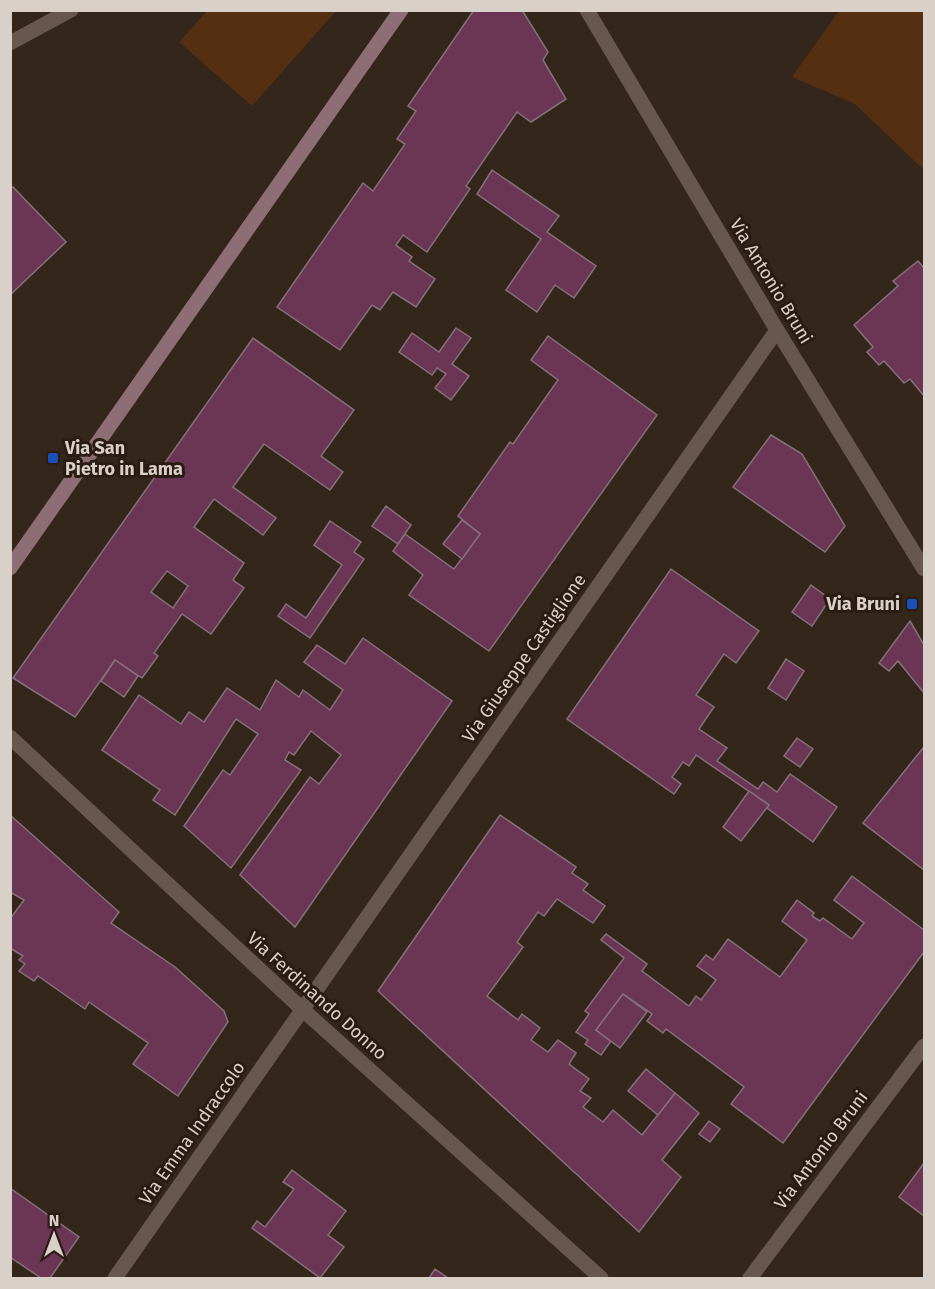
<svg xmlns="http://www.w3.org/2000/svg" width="935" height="1289" font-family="'Fira Sans',sans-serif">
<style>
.green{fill:#552f12}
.building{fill:#6b3654;stroke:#84717b;stroke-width:1.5;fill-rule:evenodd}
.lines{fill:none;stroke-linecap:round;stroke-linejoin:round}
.minor{stroke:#67574c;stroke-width:15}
.secondary{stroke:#8c6e74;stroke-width:15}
.transit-dot{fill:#1a4fb4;stroke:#2b1c13;stroke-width:2}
.labels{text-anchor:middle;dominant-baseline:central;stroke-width:6;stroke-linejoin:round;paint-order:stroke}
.street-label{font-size:18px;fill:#d9d0c9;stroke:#2b1c13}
.poi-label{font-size:18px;font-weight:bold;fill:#d9d0c9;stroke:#2b1c13;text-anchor:start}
</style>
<rect width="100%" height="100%" fill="#35261c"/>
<g class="green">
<polygon points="207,11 207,10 336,11 252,106 179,42"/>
<polygon points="839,11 924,11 924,170 855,104 792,77"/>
</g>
<g class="building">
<polygon points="474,10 522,10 548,52 543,60 566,99 531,122 517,112 466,186 470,189 427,252 403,235 396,245 412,257 409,261 435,279 416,307 393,292 380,310 372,305 340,350 277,307 363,183 373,191 405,144 397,139 416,111 408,106"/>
<polygon points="492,170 559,216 547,232 596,266 574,298 555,285 537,312 506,290 541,239 477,194"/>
<polygon points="13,187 66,242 10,295 10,189"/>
<polygon points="918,261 924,268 924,396 910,379 904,383 884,361 879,365 867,352 873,347 854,325 898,286 893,281"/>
<polygon points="456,328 471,338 452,364 469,376 451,400 435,388 446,374 437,368 432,375 399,352 412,333 439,352"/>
<polygon points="548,336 657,415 489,651 409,595 423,575 393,551 405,534 454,569 480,534 458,516 510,442 513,444 558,380 531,360"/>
<path d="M253,338L354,410L321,456L343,472L330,490L264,444L233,487L276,518L263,535L214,499L194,527L244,563L233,580L244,588L211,634L182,614L154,653L158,656L142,678L115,660L75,717L13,678ZM167,571L188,586L173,608L151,592Z"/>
<polygon points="771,435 802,454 845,526 825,552 733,487"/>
<polygon points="386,506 411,525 398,544 372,526"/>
<polygon points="462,520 480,534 462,559 443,544"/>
<polygon points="330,521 361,542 354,552 364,559 310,638 278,616 286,604 306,618 342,565 314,545"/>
<polygon points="671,569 759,631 736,663 724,654 696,695 714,707 699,729 727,748 717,761 758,789 763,782 777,792 790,774 837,807 813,842 767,808 769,805 696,755 689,766 683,762 672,777 681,784 674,794 567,719"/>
<polygon points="811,585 830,599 812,626 792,612"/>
<polygon points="910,621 924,645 924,693 898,661 889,671 879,663"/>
<polygon points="363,638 452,701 295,927 240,875 310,777 319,784 341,755 311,731 294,755 289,752 285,760 301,770 231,868 184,826 223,770 230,775 258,734 236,719 175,815 153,800 160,790 102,750 139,695 181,724 189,712 204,722 227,688 260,710 276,680 299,697 303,690 330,710 343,690 304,662 317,645 345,664"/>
<polygon points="786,659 804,671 786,700 768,688"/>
<polygon points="115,660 138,676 124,697 101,681"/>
<polygon points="797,738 813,749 800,767 784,756"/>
<polygon points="923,748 924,749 924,870 863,823"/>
<polygon points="749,791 769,805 741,841 723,827"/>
<polygon points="10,815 119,912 111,923 175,967 224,1011 228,1022 178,1096 133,1064 148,1043 89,1002 85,1009 38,976 34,981 19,971 25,964 19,960 23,956 10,948 10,919 24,900 10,892"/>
<polygon points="500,815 576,867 572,873 588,884 583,890 605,906 593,923 557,899 544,916 538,912 517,942 523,947 487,996 518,1020 522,1014 540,1028 531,1040 548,1052 558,1040 576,1053 569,1064 589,1079 580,1091 591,1098 583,1107 603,1122 613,1110 642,1135 675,1093 699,1113 662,1160 681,1177 639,1232 378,991"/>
<polygon points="852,876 924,930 924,952 783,1143 731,1104 744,1087 666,1029 663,1033 647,1021 652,1014 623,994 596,1030 611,1041 601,1055 585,1044 588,1040 576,1032 589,1014 585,1011 624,958 601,940 606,934 647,964 642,971 689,1006 696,996 701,1000 716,980 697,966 706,955 713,960 728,939 780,977 807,940 782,921 797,900 814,913 812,916 820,921 823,918 852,939 864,923 834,900"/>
<polygon points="623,994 647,1012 620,1048 596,1030"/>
<polygon points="646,1069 675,1093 658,1115 628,1091"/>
<polygon points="709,1121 720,1129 710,1142 699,1134"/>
<polygon points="924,1163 924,1216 899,1197"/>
<polygon points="292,1170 346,1211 328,1235 344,1247 320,1278 252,1228 257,1221 265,1227 294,1189 283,1182"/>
<polygon points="10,1188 79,1237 50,1278 41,1278 10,1257"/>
<polygon points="435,1269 448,1278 429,1278"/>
</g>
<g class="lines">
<g class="minor">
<polyline points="587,10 777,330 924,569"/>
<polyline points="10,43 71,10"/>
<polyline points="10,737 302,1009 601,1278"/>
<polyline points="115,1278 777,330"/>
<polyline points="750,1278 924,1046"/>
</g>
<polyline class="secondary" points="10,568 401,10"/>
</g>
<g class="transit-dot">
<rect x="47" y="452" width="12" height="12" rx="3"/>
<rect x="906" y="598" width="12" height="12" rx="3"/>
</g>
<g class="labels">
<g class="street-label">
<text transform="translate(771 281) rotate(59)">Via Antonio Bruni</text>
<text transform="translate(524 658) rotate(-55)">Via Giuseppe Castiglione</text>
<text transform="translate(317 996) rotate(42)">Via Ferdinando Donno</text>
<text transform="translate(192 1133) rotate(-55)">Via Emma Indraccolo</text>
<text transform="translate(821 1150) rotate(-53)">Via Antonio Bruni</text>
</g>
<g class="poi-label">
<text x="65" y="448">Via San<tspan x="65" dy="21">Pietro in Lama</tspan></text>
<text x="900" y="604" text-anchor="end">Via Bruni</text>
</g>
</g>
<rect width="935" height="1289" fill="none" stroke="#d9d0c9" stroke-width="24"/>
<g transform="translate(54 1235)" stroke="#2b1c13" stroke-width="4.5" paint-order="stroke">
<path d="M0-4.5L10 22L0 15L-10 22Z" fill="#d9d0c9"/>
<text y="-9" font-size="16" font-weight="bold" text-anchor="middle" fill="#d9d0c9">N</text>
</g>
</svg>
